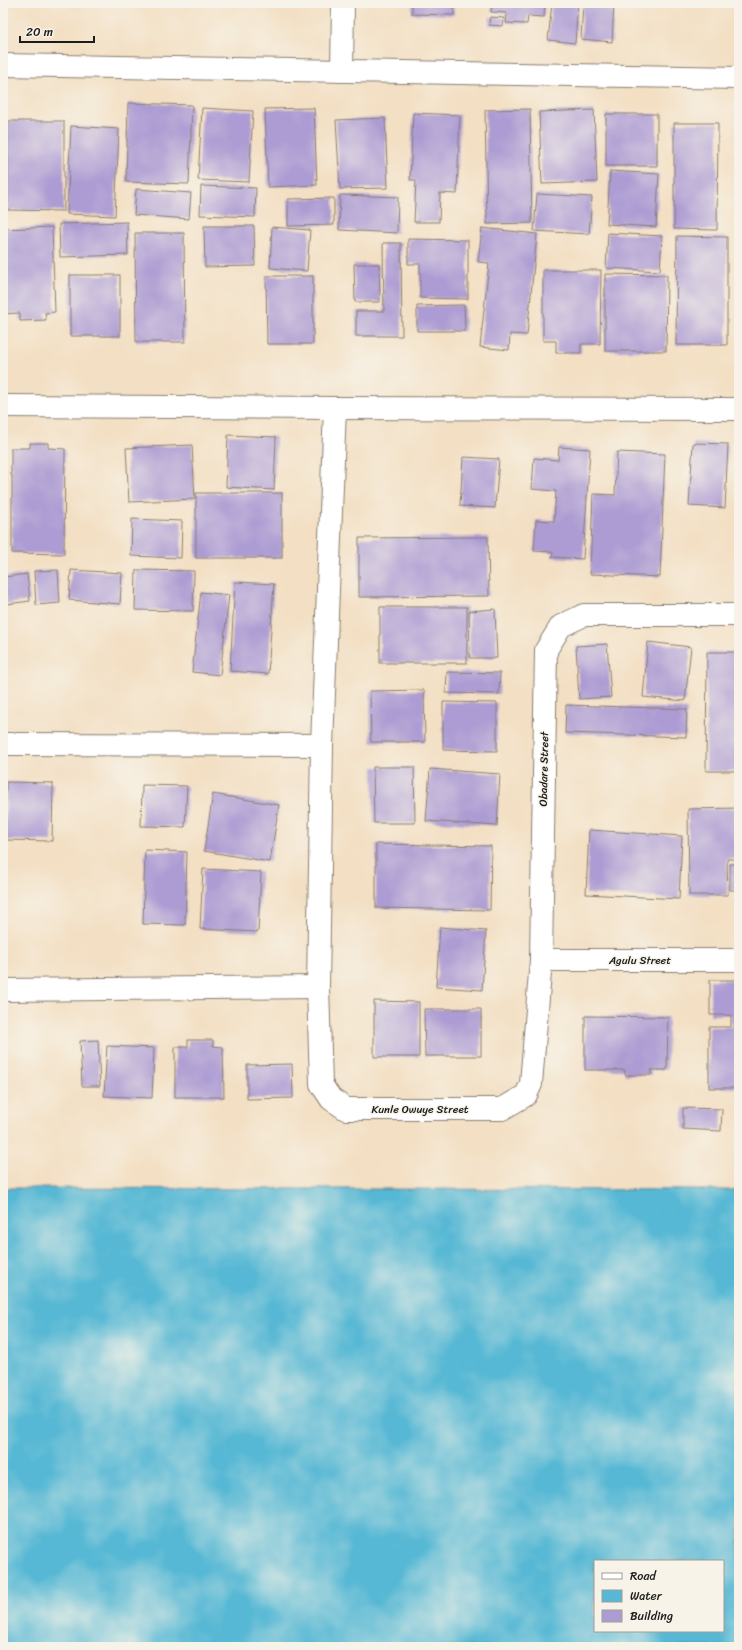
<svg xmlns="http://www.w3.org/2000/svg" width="742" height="1650" font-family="Sriracha,sans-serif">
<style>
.water{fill:#56b8d4;stroke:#396a78;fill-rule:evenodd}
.building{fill:#ad9cd3}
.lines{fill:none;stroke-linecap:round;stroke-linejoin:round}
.minor-casing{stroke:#887e70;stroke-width:24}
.minor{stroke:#fff;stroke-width:22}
.labels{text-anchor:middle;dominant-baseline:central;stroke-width:3;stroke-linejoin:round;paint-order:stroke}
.street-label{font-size:11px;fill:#1c1c1c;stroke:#f7f3e8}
</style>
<rect width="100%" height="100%" fill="#f7f3e8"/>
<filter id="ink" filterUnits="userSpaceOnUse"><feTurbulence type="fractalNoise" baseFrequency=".025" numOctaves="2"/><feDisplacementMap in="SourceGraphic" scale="8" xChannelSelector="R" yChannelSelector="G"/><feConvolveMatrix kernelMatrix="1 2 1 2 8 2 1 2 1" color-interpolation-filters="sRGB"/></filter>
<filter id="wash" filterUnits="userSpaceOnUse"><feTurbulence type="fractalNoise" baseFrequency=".012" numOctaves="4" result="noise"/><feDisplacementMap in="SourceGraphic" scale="16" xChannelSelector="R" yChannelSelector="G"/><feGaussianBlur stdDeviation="0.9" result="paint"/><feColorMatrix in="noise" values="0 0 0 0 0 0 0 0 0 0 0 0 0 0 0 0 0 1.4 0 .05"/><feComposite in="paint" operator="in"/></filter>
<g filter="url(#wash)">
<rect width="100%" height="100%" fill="#f3dfc3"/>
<path class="water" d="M3,1188L739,1190V1647H3ZM595,1561H723V1631H595Z"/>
<g id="blocks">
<g class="building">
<polygon points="412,3 454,3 454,15 412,14"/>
<polygon points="492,3 545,3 544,17 528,16 527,24 506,23 507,13 491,12"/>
<polygon points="552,3 578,3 575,43 548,40"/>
<polygon points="583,3 614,3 612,42 581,39"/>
<polygon points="691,3 724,3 724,5 691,4"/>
<polygon points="490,17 504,18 503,26 489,25"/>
<polygon points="128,103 192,105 189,184 126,182"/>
<polygon points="202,108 253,111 249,182 198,180"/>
<polygon points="314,108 317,185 268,187 265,109"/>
<polygon points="530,109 532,223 487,224 485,110"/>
<polygon points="594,110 597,182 542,184 539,112"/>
<polygon points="413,113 460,115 457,194 440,193 439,222 414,222 416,180 410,180"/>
<rect x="606" y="114" width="51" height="52"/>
<polygon points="385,118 388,188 340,189 336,120"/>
<polygon points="8,121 64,121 64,211 8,210"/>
<polygon points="674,123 718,123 717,230 674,229"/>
<polygon points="71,126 119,129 115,216 67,214"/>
<polygon points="610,171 659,174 656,227 607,224"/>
<polygon points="201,186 256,188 255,217 200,215"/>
<polygon points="136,189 191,193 189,219 134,215"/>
<polygon points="537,194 592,197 589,234 534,231"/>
<polygon points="340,195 398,197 397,233 339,230"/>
<polygon points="738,197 739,197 739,231 737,231"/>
<polygon points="334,198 334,225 288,226 288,199"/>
<polygon points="127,222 128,255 60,257 59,224"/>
<polygon points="204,226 254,226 255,266 205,267"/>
<polygon points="52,227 55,312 45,313 46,320 20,321 20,313 3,314 3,229"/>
<polygon points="272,227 310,230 307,271 270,268"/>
<polygon points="482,228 537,234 527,335 510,334 509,350 480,347 489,263 478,262"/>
<polygon points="135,233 184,233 185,342 136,342"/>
<polygon points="608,233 662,236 660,271 606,268"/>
<polygon points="677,236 727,237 727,345 676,345"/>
<polygon points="408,239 468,240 468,299 420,298 420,264 408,264"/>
<polygon points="383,243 401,243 402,336 356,336 356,311 384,311"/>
<polygon points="354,264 379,264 380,302 355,302"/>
<polygon points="543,270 601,270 600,344 581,344 581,353 556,353 556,341 543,341"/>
<polygon points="605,274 667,275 666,351 605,351"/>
<rect x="70" y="275" width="50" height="61"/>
<polygon points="266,276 313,276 313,344 267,344"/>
<polygon points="464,305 465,331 417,331 417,306"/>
<polygon points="228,435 276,437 274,490 226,487"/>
<polygon points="30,443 48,443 48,448 65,449 64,554 12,553 12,475 11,475 11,448 30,448"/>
<polygon points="693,443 728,444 725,508 689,506"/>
<polygon points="192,445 195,499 129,502 126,448"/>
<polygon points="559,447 590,449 583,559 552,557 553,552 534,551 536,520 554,521 556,491 532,489 534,458 558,460"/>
<polygon points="617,452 665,454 660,577 590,574 593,494 615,495"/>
<polygon points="463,457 499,459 495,508 460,506"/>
<rect x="196" y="493" width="86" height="65"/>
<polygon points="132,519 182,521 181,558 131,556"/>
<polygon points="488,537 489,596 359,597 359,538"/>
<polygon points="58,570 60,603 36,605 34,571"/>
<polygon points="71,570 122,573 120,604 69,600"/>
<polygon points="136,570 194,571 193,611 135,610"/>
<polygon points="27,574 30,601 7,604 4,577"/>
<polygon points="235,582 274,584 268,674 230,671"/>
<polygon points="201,592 229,595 220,675 192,672"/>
<rect x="380" y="607" width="87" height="56"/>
<polygon points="495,609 497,658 470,658 469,611"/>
<polygon points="648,642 691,647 685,701 643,697"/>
<polygon points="607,644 611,697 579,699 576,646"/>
<polygon points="707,652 739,652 739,771 706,771"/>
<polygon points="447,672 500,673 499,694 446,693"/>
<polygon points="424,690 425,742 371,742 370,691"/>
<polygon points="443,702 497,703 497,751 443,750"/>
<polygon points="566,705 687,709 686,737 565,733"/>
<polygon points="373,767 414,767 415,823 374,823"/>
<polygon points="430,769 500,774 497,826 426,821"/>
<polygon points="6,782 53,783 52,841 5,840"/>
<polygon points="142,785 187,786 185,827 141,826"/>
<polygon points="213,794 279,805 270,862 204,851"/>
<polygon points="739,808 739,859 727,859 728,895 689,895 688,809"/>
<polygon points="589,830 682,836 679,899 586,894"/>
<polygon points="376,844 491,846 490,910 376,908"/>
<polygon points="145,850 187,852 185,925 143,924"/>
<rect x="730" y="864" width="9" height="26"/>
<polygon points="203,869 261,872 258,932 200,929"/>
<polygon points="440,927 486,931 482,990 436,987"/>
<polygon points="710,980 739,980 739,1088 709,1088 709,1027 731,1027 731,1015 710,1015"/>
<polygon points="374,1001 419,1002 419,1057 374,1057"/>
<polygon points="424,1009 481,1009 481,1056 425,1056"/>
<polygon points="585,1016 668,1017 667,1070 651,1070 651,1075 625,1075 625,1070 585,1070"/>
<polygon points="98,1040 100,1086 82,1086 80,1041"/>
<polygon points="188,1040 213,1040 213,1046 223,1047 224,1097 175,1097 175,1047 188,1047"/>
<polygon points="107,1046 154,1048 152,1098 104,1096"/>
<polygon points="292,1064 293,1098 247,1099 247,1065"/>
<polygon points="683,1108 722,1109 721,1131 683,1129"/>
</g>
</g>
</g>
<g filter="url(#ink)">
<use href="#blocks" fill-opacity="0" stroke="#887e70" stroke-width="1"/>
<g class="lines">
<g class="minor-casing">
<g id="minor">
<polyline points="3,65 739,78"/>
<polyline points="342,71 343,3"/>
<polyline points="3,406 335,408 739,409"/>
<polyline points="335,408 322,745 318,987 321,1084 331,1099 346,1109 502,1109 526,1095 531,1084 541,960 546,650 561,626 584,615 739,615"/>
<polyline points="3,744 322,745"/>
<polyline points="541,960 739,960"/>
<polyline points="3,990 318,987"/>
</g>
</g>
<use href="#minor" class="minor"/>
</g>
</g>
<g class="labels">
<g class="street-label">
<text transform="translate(544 769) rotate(-89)">Obadare Street</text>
<text x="640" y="960">Agulu Street</text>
<text x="420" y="1109">Kunle Owuye Street</text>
</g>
</g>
<rect width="742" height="1650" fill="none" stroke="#f7f3e8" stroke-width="16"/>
<rect x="594" y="1560" width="130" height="72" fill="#f7f3e8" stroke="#9f9d96"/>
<rect x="602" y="1573" width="20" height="6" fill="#ffffff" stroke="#9f9d96"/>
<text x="630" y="1580" font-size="12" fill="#1c1c1c">Road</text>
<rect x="602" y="1590" width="20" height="12" fill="#56b8d4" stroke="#9f9d96"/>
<text x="630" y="1600" font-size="12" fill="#1c1c1c">Water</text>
<rect x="602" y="1610" width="20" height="12" fill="#ad9cd3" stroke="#9f9d96"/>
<text x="630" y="1620" font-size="12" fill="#1c1c1c">Building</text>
<path d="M20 36v6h74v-6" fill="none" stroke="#1c1c1c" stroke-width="2"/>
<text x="26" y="36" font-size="12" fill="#1c1c1c" stroke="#f7f3e8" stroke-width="3" paint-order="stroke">20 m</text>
</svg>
